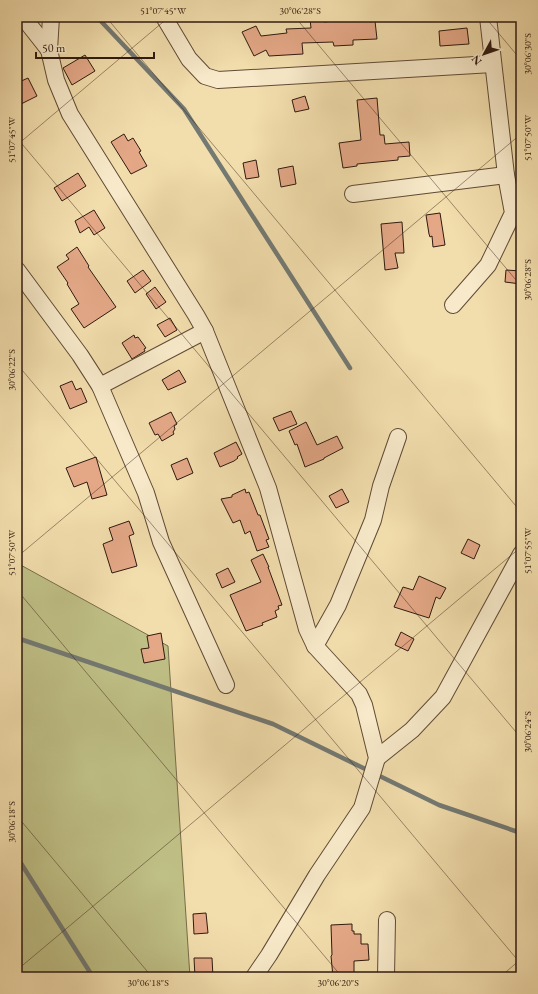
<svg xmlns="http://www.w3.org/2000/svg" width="538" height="994" font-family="'EB Garamond',serif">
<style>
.green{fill:#bfc086;stroke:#776d4a}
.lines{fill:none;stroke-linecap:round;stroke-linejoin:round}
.stream{stroke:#737973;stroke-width:4.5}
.building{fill:#e4a887;stroke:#2f1a0f}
.street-casing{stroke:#604b36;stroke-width:18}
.street{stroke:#f7e9c9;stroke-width:16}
.ticks{fill:none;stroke:#2f1a0f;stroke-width:1;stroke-opacity:0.45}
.neatline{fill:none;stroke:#2f1a0f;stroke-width:1.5}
.ticks-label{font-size:10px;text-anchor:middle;fill:#2f1a0f}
</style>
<rect width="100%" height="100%" fill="#f2ddac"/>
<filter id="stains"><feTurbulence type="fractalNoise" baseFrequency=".005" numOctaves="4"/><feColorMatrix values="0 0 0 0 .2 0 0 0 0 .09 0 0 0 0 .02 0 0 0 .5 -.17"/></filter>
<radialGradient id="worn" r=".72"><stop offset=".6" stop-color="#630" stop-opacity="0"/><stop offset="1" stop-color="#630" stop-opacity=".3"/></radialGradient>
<polygon class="green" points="17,563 168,646 190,977 17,977"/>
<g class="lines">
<g class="stream">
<polyline points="97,17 184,109 350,368"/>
<polyline points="17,493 19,496 17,521"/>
<polyline points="17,638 273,724 439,805 521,833"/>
<polyline points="17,857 93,977"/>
</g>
</g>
<g class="building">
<polygon points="369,17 370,22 375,21 377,39 353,40 353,45 334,46 333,42 302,43 303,54 269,56 266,50 254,56 242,32 256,26 261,36 287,33 286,29 311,28 310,19 324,20 324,22 351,19 351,18"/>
<polygon points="467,28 469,44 440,46 439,31"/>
<polygon points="85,55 95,71 72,85 63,68"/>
<polygon points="28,78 37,96 17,106 17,83"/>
<polygon points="305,96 309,109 295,112 292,100"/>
<polygon points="377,98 380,135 384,135 385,144 409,142 410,156 398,157 398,160 357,164 357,166 343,168 339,143 361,140 357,100"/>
<polygon points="124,134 128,141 133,138 141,151 139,152 147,166 131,174 111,142"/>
<polygon points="256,160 259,177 246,179 243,163"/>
<polygon points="293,166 296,184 281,187 278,169"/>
<polygon points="78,173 86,186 62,201 54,188"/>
<polygon points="94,210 105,228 94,235 89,227 80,233 75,221"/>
<polygon points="440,213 445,245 433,247 432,236 430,237 429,234 426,215"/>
<polygon points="402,222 404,253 395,253 398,268 385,270 381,224"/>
<polygon points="77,247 89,266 88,267 116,307 84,328 71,309 79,304 67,284 68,283 57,267 69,259 66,255"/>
<polygon points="143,270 151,281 135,293 127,281"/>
<polygon points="506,270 521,271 521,284 505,282"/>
<polygon points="155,287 166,302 156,309 146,294"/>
<polygon points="170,318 177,330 165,337 157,325"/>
<polygon points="134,335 135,338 138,337 146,348 144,349 145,351 132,359 122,343"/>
<polygon points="179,370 186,382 168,390 162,380"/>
<polygon points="72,381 76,390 81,388 87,402 70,409 60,386"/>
<polygon points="291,411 297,424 279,431 273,418"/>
<polygon points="171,412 177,424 174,426 175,429 173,432 174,434 162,441 158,434 155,435 149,423"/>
<polygon points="306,422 317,445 337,436 343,448 324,458 324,459 305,467 297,444 295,445 289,431"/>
<polygon points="236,442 242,454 237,457 238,458 234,461 220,467 214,453"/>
<polygon points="96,457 107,495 92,499 87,482 74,487 66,468"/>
<polygon points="187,458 193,473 177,480 171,465"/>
<polygon points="245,489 246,493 249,492 258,515 260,515 269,539 266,540 269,547 257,551 250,531 245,534 240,520 233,523 221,499 232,497 232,495"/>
<polygon points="342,489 349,502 336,508 329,496"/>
<polygon points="129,521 134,534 129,536 137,566 112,573 103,544 113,540 109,528"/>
<polygon points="468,539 480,545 474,559 461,553"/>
<polygon points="263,554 269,567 268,567 282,605 278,606 279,609 275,611 277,617 262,623 263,625 246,631 230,595 261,582 251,560"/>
<polygon points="228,568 235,582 222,588 216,574"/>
<polygon points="419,576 446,588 440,599 436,597 429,618 394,607 403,587 413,590"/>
<polygon points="401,632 414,639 408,651 395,645"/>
<polygon points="161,633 165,659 144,663 141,649 149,648 147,636"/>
<polygon points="206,913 208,933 194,934 193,914"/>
<polygon points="352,924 352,931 354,931 354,934 361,934 361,944 368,944 369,960 354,961 354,977 333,977 331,956 332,955 331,925"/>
<polygon points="194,958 212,958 213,977 195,977"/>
</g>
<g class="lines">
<g class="street-casing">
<g id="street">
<polyline points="23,17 49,50"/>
<polyline points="51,17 49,50 56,80 70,114 196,315 205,331 268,488 307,629 315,646 359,694 364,705 377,758 362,808 317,875 269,955 254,977"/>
<polyline points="164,17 189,59 205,76 218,80 493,64"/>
<polyline points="353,194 506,175"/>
<polyline points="17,270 80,355 100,386 146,493 161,542 226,685"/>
<polyline points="453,305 488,265 513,213 506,175 488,17"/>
<polyline points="100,386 205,331"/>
<polyline points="315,646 338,605 373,520 381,486 398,437"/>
<polyline points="377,758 412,730 443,697 521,554"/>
<polyline points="386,977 387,920"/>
</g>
</g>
<use href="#street" class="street"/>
</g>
<path class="ticks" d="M106,17L521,512M295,17L521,286M485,17L521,60M17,138L521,738M17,145L169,17M17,364L521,964M17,557L521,134M17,590L342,977M17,816L152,977M17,970L521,547M500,977L521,959"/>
<rect width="538" height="994" fill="none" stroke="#f2ddac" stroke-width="44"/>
<g transform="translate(484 54) rotate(230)" stroke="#f7e9c9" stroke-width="3" paint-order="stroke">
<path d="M0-3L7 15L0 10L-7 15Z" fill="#2f1a0f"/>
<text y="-6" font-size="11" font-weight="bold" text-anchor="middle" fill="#2f1a0f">N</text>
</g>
<path d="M36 52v6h118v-6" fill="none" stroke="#2f1a0f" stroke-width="2"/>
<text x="42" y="52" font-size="12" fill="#2f1a0f" stroke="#f7e9c9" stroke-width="3" paint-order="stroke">50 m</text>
<rect x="22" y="22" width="494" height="950" class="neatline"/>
<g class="ticks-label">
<text x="163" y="14">51°07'45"W</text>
<text x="300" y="14">30°06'28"S</text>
<text transform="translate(527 54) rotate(-90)" y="4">30°06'30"S</text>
<text transform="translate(527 138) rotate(-90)" y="4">51°07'50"W</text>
<text transform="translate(11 140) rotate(-90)" y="4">51°07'45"W</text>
<text transform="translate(527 280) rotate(-90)" y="4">30°06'28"S</text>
<text transform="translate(11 370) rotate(-90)" y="4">30°06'22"S</text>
<text transform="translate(527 551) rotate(-90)" y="4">51°07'55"W</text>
<text transform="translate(11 553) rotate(-90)" y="4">51°07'50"W</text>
<text transform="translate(527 732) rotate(-90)" y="4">30°06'24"S</text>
<text transform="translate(11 822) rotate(-90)" y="4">30°06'18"S</text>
<text x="148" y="986">30°06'18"S</text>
<text x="338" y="986">30°06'20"S</text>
</g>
<rect width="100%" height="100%" filter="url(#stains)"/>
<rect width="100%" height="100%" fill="url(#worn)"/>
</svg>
